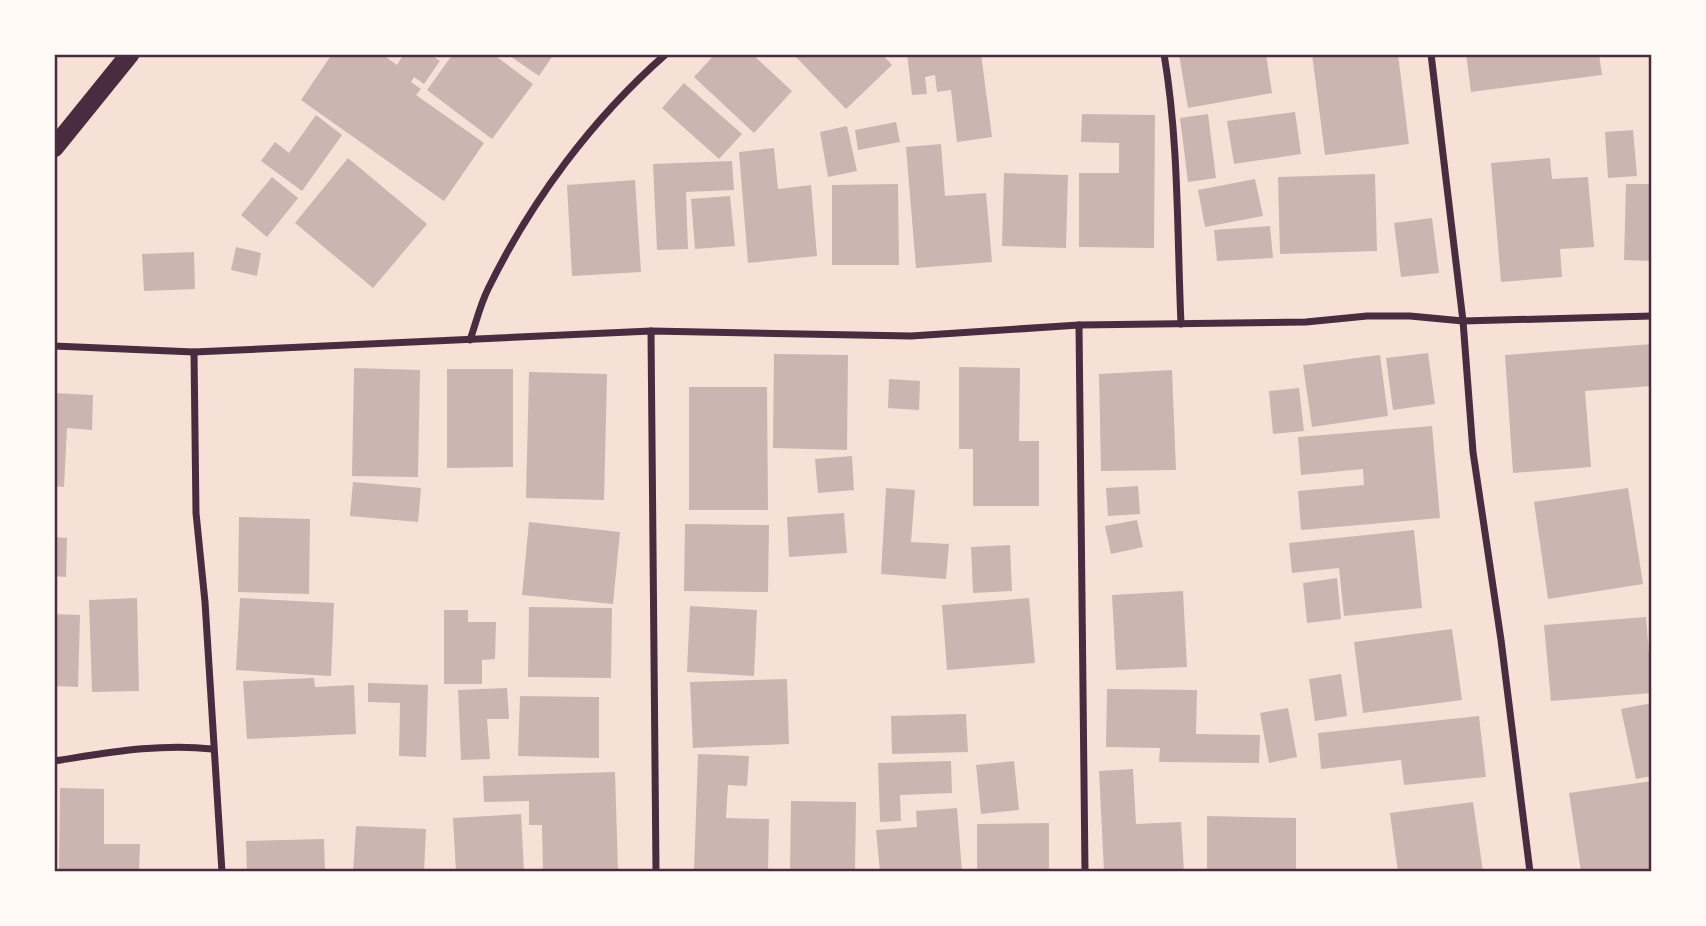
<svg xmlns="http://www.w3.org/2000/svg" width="1706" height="926" font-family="Ubuntu,sans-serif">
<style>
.building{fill:#ccb4b1}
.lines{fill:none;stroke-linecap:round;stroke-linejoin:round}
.minor{stroke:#4a2c40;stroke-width:7}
.trunk{stroke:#4a2c40;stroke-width:19}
.neatline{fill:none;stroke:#4a2c40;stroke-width:2.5}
</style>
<rect width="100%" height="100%" fill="#f7e1d7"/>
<g class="building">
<polygon points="332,54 382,54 397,65 404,54 430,54 440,61 424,84 414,77 411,82 421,89 416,95 484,143 444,201 301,100"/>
<polygon points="453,54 493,54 533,84 492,139 427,90"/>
<polygon points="507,54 554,54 539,76"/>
<polygon points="715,54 752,54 792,91 754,133 694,77"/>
<polygon points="793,54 882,54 892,65 846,109"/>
<polygon points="907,54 981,54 992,137 957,142 951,90 937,92 935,75 925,77 927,94 912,95"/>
<polygon points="1179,54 1266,54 1272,93 1188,108"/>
<polygon points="1312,54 1398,54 1409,144 1325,155"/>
<polygon points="1466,54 1599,54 1602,75 1471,92"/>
<polygon points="684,83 742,134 719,159 662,108"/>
<polygon points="1295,112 1301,154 1234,164 1227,121"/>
<polygon points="1082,114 1155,115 1154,248 1079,247 1079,173 1119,173 1119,143 1081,142"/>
<polygon points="1208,114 1216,178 1188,182 1180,118"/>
<polygon points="316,115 342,135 302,191 261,161 275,142 289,153"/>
<polygon points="896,122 900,142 858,150 855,130"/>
<polygon points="847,126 857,171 828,177 820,132"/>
<polygon points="1633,130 1637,176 1608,178 1605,132"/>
<polygon points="941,144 945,196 986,193 992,262 916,268 906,147"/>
<polygon points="774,148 778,189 811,185 817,256 748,263 739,152"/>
<polygon points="348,158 427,224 373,288 295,223"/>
<polygon points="1550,158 1552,179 1588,177 1594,247 1560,249 1562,277 1501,282 1491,163"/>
<polygon points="732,161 734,190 686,192 688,249 657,250 653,164"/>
<polygon points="1004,173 1068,175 1066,248 1002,246"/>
<polygon points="1375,174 1377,251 1280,254 1278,177"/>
<polygon points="272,177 298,198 267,237 241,215"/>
<polygon points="1255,179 1263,216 1205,227 1198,190"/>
<polygon points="635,180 641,272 572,276 567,185"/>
<polygon points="898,184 899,265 832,265 832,185"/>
<polygon points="1626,184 1652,184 1652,261 1624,260"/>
<polygon points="730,196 735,246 695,249 691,199"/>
<polygon points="1432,218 1439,273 1401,277 1394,223"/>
<polygon points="1270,226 1273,258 1217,261 1214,230"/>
<polygon points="236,247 261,253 257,276 231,270"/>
<polygon points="194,252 195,289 144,291 142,254"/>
<polygon points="1652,344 1652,386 1585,391 1591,467 1513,473 1505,355"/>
<polygon points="1428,353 1435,404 1393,410 1386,358"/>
<polygon points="774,354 848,355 847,450 773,448"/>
<polygon points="1380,355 1388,416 1312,427 1303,365"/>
<polygon points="959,367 1020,368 1019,441 1039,441 1039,506 973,506 973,449 959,449"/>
<polygon points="354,368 420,370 418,477 352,476"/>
<polygon points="447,369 513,369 513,467 447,468"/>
<polygon points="1172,370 1176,470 1101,471 1099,374"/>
<polygon points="529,372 607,374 604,500 526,498"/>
<polygon points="889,379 920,381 919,410 888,408"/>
<polygon points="689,387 767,387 768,510 689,510"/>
<polygon points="1299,388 1304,431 1273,434 1269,391"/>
<polygon points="54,393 93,395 92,430 67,428 64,487 54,486"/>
<polygon points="1432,426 1440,518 1301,530 1298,491 1364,485 1363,469 1301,475 1298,437"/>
<polygon points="852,456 854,490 818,493 815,459"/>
<polygon points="353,482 421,488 418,522 350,516"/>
<polygon points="1138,486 1140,514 1108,516 1106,488"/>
<polygon points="886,488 915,490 911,542 949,544 946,579 881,574"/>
<polygon points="1628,488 1643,584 1548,599 1534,502"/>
<polygon points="844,513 847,553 789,557 787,517"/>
<polygon points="239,517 310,519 309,594 238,592"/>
<polygon points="1137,520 1143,547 1111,554 1105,526"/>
<polygon points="529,522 620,532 613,604 522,595"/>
<polygon points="685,524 769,525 768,592 684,591"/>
<polygon points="1414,530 1422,608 1344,616 1339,568 1292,573 1289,543"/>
<polygon points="54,537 67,538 66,577 54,576"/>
<polygon points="1010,545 1012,591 973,593 971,547"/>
<polygon points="1337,578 1341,619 1307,623 1303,583"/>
<polygon points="1183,591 1187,667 1116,670 1112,595"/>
<polygon points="137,598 139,691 92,692 89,600"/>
<polygon points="240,598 334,603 331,676 236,670"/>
<polygon points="1029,598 1035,663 947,670 942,605"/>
<polygon points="690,606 757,610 754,676 687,672"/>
<polygon points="529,607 612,608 611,678 528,677"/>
<polygon points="444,610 468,610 468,622 496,622 495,659 482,660 482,684 444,684"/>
<polygon points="54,614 80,615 78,687 54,686"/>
<polygon points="1646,617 1652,693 1551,701 1544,625"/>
<polygon points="1452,629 1462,700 1363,713 1354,642"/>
<polygon points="1341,674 1347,716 1315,721 1309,679"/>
<polygon points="314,678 315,687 354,685 356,734 247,739 243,681"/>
<polygon points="787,679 789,744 693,748 690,682"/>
<polygon points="368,683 428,685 426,757 399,756 400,703 368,702"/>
<polygon points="507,688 509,719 487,719 490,759 461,760 458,690"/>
<polygon points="1107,689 1197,690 1196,734 1260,735 1259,763 1159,762 1160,748 1106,747"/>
<polygon points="520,696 599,697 599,758 518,756"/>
<polygon points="1652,703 1652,776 1636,779 1621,709"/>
<polygon points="1288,708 1297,757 1269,763 1260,713"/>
<polygon points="966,714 968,752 892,754 891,716"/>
<polygon points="1479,716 1486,777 1404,785 1401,760 1321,769 1318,733"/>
<polygon points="698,754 749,756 747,786 728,785 726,818 769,819 768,872 694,872"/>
<polygon points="951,761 952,793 900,795 901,821 880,822 878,763"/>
<polygon points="1014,761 1019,810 981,814 976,765"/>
<polygon points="1133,769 1136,824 1181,822 1184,872 1104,872 1099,771"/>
<polygon points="615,772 618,872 543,872 542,825 529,825 529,801 484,802 483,776"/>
<polygon points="1652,781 1652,872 1581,872 1569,793"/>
<polygon points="60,788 104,789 104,844 140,844 139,872 59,872"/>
<polygon points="791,801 856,802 855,872 790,872"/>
<polygon points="1473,802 1483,872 1398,872 1390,813"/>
<polygon points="957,808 962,872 880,872 876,830 917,827 916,811"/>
<polygon points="521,814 524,872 456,872 453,818"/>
<polygon points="1207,816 1296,818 1296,872 1207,872"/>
<polygon points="1049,823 1049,872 977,872 977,824"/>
<polygon points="356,826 426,829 424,872 353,872"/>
<polygon points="324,839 325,872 247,872 246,841"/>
</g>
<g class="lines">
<g class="minor">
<path d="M1164,54C1179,142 1177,234 1181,324"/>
<polyline points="1431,54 1463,321 1473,452 1501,640 1530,872"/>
<polyline points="1079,325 1085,872"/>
<polyline points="651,331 656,872"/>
<path d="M470,340C476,323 480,305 488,289C531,201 592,119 666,54"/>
<polyline points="54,346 194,352 651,331 911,336 1079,325 1306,322 1367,316 1410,316 1463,321 1652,316"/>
<polyline points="194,352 196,513 205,602 222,872"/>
<path d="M54,761C107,753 159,743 212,749"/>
</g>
<polyline class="trunk" points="54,148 130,54"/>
</g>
<rect width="1706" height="926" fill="none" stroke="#fffaf5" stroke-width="112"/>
<rect x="56" y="56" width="1594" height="814" class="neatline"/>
</svg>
